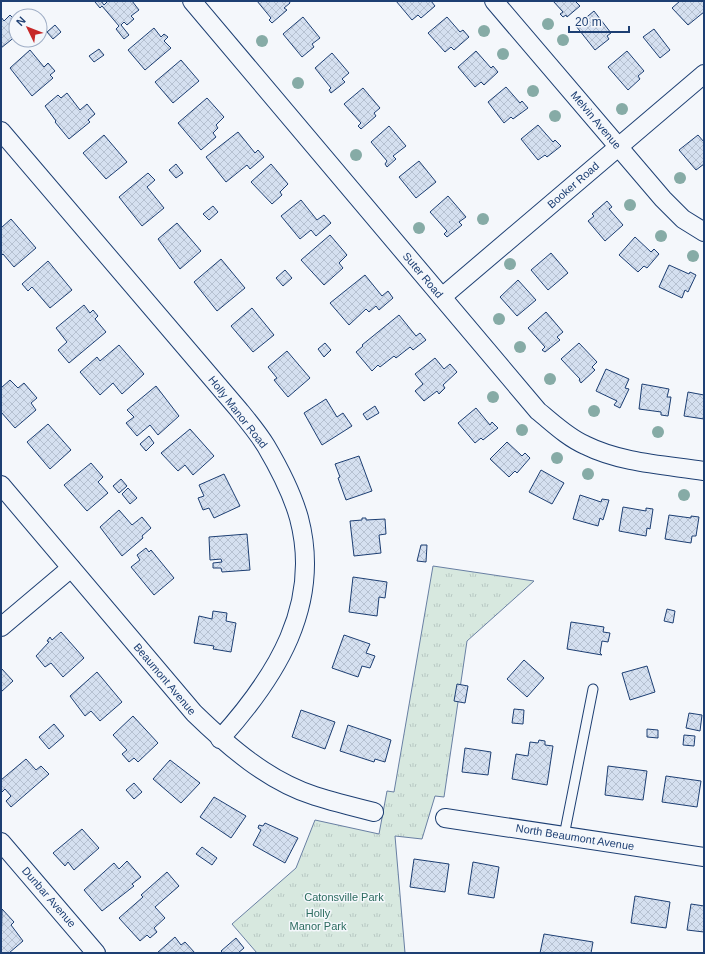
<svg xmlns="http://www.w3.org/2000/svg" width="705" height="954" font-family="Arial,sans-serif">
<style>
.park{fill:url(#park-tufts);stroke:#687fa3}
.building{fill:url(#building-cross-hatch);stroke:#1d3f73}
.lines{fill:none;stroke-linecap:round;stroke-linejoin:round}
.lane-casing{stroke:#1d3f73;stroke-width:11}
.street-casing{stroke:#1d3f73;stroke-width:20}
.lane{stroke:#f4f7fb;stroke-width:9}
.street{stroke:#f4f7fb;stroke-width:18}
.tree{fill:#86aba6}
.labels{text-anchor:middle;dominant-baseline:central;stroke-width:3;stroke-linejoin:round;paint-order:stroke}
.street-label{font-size:11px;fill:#1d3f73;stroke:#f4f7fb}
.park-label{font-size:11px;fill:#2c6c60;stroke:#f4f7fb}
</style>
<defs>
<pattern id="park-tufts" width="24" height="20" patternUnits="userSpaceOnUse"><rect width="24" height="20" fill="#d7e8df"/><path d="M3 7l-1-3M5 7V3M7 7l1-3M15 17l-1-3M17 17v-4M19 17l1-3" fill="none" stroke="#b8c8c3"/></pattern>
<pattern id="building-cross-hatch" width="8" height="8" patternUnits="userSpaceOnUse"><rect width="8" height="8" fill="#d5e0f0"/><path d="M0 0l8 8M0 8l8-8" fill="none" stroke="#b6c1d1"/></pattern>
</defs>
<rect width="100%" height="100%" fill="#f4f7fb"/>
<polygon class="park" points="433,566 534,581 467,641 444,797 435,796 422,839 395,836 405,953 257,953 232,924 296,868 315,820 379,834 387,791 394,792"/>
<g class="building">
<polygon points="96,1 101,1 104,5 108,1 132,1 139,10 131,16 134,19 127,25 124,22 121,25 129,35 124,39 116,29 119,26 102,6 100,8 95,2"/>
<polygon points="257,1 289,1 290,3 284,8 287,10 272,23 269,20 271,18"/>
<polygon points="396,1 431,1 435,6 421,18 418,15 412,20"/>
<polygon points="553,1 577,1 576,2 580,6 567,17 566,15 563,17 560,14 563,12"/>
<polygon points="680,1 704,1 704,12 688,25 672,8"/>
<polygon points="594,11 611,33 607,36 609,39 595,50 576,26"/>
<polygon points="10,15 16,21 16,36 1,48 1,17 4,21"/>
<polygon points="303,17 320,38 312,44 314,47 302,57 283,34"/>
<polygon points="447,17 460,32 463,30 469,37 454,50 451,47 445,52 428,33"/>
<polygon points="55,25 61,32 53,39 47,32"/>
<polygon points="154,28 161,37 164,34 168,37 164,41 171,48 145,70 128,50"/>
<polygon points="654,29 670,50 660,58 643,37"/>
<polygon points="99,49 104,55 94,62 89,56"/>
<polygon points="30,50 44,67 48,63 55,71 50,75 53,78 32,96 10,68"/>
<polygon points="476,51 491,68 493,66 498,72 484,85 481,82 475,87 458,67"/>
<polygon points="627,51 644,71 638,76 640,79 628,90 608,67"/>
<polygon points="332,53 349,73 342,79 345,82 331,93 329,90 331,88 315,68"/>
<polygon points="181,60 199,81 173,103 155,82"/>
<polygon points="506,87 520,103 522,101 528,108 513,119 511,117 504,123 488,102"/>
<polygon points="363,88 380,108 374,113 376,116 361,129 358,126 361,123 344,104"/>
<polygon points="67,93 80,110 87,104 95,114 88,120 90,122 69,139 55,122 56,121 45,106 58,95 61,98"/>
<polygon points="207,98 224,117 216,125 218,128 213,133 216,137 201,150 178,123"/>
<polygon points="538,125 553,142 555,140 561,146 547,157 545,155 538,160 521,139"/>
<polygon points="389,126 406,146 393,156 396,159 387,167 385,164 387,161 371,142"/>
<polygon points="238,132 255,153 258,150 264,157 250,169 247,165 226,182 206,157"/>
<polygon points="104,135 127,162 106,179 83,153"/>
<polygon points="698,135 704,142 704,164 696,170 679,150"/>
<polygon points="419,161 436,182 416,198 399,177"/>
<polygon points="176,164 183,173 176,178 169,170"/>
<polygon points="271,164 288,184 280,192 282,195 272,204 251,182"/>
<polygon points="148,173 155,180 147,187 164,208 142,226 119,197"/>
<polygon points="448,196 466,217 459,222 462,225 447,237 444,234 447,231 430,212"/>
<polygon points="301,200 317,220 324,215 331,223 316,236 311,230 300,239 281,216"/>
<polygon points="607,201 612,207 609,209 623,225 605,241 588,221 594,216 592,214"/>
<polygon points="213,206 218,212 209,220 203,214"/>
<polygon points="11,219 36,248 14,267 3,254 1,256 1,228"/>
<polygon points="177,223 201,251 180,269 158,239"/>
<polygon points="330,235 347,255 339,263 343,268 324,285 301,260"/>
<polygon points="635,237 651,252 654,249 659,254 647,268 644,266 638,272 619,255"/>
<polygon points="551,253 568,273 548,290 531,270"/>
<polygon points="221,259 245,288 217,311 194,282"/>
<polygon points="48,261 72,290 50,308 32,287 28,291 22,284"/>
<polygon points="669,265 689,274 690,272 696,275 688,292 685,290 682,298 659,287"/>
<polygon points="285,270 292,278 283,286 276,278"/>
<polygon points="365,275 382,296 388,291 393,298 379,310 376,306 369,312 366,309 349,325 330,303"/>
<polygon points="518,280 536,300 517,316 500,297"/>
<polygon points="84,305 90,313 93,310 98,316 95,319 106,332 69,363 58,350 67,342 56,328"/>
<polygon points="252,308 274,335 253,352 231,326"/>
<polygon points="546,312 563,332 557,337 560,340 545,352 542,350 545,347 528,328"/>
<polygon points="399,315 416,336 420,333 426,340 413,350 410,347 396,358 394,356 380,367 378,365 372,371 356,352 363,346 362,345"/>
<polygon points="325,343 331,350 324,357 318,349"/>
<polygon points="579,343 597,362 592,367 595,370 581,383 579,380 580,379 561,359"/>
<polygon points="119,345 144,374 122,394 113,383 100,395 80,372 97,357 100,361"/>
<polygon points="287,351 310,378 288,397 274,380 277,378 268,367"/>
<polygon points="435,358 444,369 450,364 457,372 443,385 445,388 439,394 437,391 424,401 415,391 423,384 415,374"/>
<polygon points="606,369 629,379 625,388 629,389 620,408 614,405 617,401 596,391"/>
<polygon points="10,380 18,388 24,383 37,398 31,403 36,410 15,428 1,412 1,388"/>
<polygon points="642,384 669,389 667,397 671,397 668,416 661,415 661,412 639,409"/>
<polygon points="156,386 179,416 158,435 150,425 137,436 126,423 134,417 127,410"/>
<polygon points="688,392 704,395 704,419 684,416"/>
<polygon points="326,399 337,417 343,413 352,426 322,445 304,413"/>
<polygon points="375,406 379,413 367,420 363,414"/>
<polygon points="476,408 490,425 492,422 498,428 483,440 481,438 475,443 458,423"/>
<polygon points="48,424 71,450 50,469 27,442"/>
<polygon points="190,429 214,456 193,475 185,465 178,471 161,453"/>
<polygon points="149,436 154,443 146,451 140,444"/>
<polygon points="507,442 522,456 525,453 530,458 517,473 515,471 509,477 490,459"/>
<polygon points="359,456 372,491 346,500 338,478 340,477 335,464"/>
<polygon points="91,463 103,477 98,482 108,493 87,511 64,485"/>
<polygon points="541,470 564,483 552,504 529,492"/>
<polygon points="224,474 240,506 214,518 209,508 203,510 198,498 204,496 199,485"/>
<polygon points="121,479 127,486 119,493 113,486"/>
<polygon points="128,488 137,498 130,504 122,494"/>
<polygon points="580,495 601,502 602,499 609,500 603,520 600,518 598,526 573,519"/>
<polygon points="623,507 646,511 646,508 653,509 650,529 647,528 646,536 619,531"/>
<polygon points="119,510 132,525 142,517 151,528 142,536 143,538 122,556 100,527"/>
<polygon points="669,515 691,518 691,516 699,517 696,536 692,536 691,543 665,539"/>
<polygon points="362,518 366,518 366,520 385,519 386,534 379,535 381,553 354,556 350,521 362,520"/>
<polygon points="247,534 250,570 222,572 221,568 213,568 213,563 222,562 221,559 210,560 209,537"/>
<polygon points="421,545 427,545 426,562 417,561"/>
<polygon points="146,548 149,552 151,550 174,578 154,595 131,567 140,560 137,555"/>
<polygon points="353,577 387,582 385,598 379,597 377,616 349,612"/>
<polygon points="667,609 675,611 673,623 664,621"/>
<polygon points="213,611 227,613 226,621 236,623 231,652 213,649 214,646 194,643 199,616 212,619"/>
<polygon points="571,622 604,627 603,632 610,633 608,642 602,641 600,653 602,655 567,649"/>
<polygon points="61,632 84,658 63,677 51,663 45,667 36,656 49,642 47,641 50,637 52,640"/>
<polygon points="344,635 370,644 366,653 375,656 370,668 362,666 358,677 332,668"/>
<polygon points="524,660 544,678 527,697 507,679"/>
<polygon points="647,666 655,692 630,700 622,673"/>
<polygon points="1,668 13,681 1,692"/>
<polygon points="97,672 122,702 100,721 91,711 85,716 70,696"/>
<polygon points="457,684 468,686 465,703 454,701"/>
<polygon points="514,709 524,710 523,724 512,723"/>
<polygon points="301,710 335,722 325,749 292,737"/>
<polygon points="689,713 702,715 700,731 686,728"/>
<polygon points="133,716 158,743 138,762 134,758 129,762 122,754 127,750 113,735"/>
<polygon points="54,724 64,736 49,749 39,737"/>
<polygon points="348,725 391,740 385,762 375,759 374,762 340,751"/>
<polygon points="647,729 658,730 658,738 647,737"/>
<polygon points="684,735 695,736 694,746 683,745"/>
<polygon points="539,740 545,741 545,745 553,746 547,785 512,779 516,754 528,756 530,742 538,743"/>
<polygon points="465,748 491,752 488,775 462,772"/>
<polygon points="26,759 36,770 41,766 49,774 11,807 6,801 11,796 5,789 1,793 1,780"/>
<polygon points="170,760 200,783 181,803 153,779"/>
<polygon points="608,766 647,771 643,800 605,795"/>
<polygon points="666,776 701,781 697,807 662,802"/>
<polygon points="134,783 142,792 134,799 126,790"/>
<polygon points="214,797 246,816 231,838 200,817"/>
<polygon points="265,823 298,838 285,863 253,845 261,830 258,828 259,825 263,826"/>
<polygon points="82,829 99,848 74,870 68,862 65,866 53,853"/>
<polygon points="202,847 217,858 212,865 196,854"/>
<polygon points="414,859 449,864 445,892 410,887"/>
<polygon points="127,861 141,877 132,884 134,886 102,911 84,890 114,863 119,869"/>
<polygon points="473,862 499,867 494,898 468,894"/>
<polygon points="167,872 179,886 155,907 165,918 154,928 157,932 150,938 147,935 140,941 119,918 143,897 141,895"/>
<polygon points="635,896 670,902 666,928 631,923"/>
<polygon points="691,904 704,906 704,932 687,930"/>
<polygon points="2,909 14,922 11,925 23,941 9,953 1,953"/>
<polygon points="544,934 593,942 591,953 540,953"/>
<polygon points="175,937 181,945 185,942 195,953 157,953"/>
<polygon points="236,938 244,948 238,953 223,953 221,951"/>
</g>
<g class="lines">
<g class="lane-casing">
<polyline id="lane" points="564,836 593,689"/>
</g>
<g class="street-casing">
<g id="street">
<path d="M192,1L538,411C553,423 567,437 585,445C621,463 665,465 704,471"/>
<polyline points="494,1 663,199 683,219 704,232"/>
<path d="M1,131L239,410C248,421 258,433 266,446C279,468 292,493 299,518C322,605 276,677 220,739"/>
<polyline points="442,297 704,74"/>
<path d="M1,485L194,713C229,747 268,781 315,796C334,802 354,807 374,812"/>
<polyline points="1,627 71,568"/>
<polyline points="445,818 704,857"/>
<polyline points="1,842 96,953"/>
</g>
</g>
<use href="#lane" class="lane"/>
<use href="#street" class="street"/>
</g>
<g class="tree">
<circle cx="548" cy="24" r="6"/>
<circle cx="484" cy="31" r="6"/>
<circle cx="563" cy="40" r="6"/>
<circle cx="262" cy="41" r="6"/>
<circle cx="503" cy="54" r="6"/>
<circle cx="298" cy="83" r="6"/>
<circle cx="533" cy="91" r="6"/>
<circle cx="622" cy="109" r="6"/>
<circle cx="555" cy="116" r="6"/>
<circle cx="356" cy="155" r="6"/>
<circle cx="680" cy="178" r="6"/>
<circle cx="630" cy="205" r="6"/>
<circle cx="483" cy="219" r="6"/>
<circle cx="419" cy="228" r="6"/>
<circle cx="661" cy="236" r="6"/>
<circle cx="693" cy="256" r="6"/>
<circle cx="510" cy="264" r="6"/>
<circle cx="499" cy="319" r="6"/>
<circle cx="520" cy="347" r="6"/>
<circle cx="550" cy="379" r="6"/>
<circle cx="493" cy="397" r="6"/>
<circle cx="594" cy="411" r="6"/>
<circle cx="522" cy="430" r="6"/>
<circle cx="658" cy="432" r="6"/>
<circle cx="557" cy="458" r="6"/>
<circle cx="588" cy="474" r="6"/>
<circle cx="684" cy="495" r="6"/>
</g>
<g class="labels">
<g class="street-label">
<text transform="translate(596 120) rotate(50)">Melvin Avenue</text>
<text transform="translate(573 185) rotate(-41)">Booker Road</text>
<text transform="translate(423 275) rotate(50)">Suter Road</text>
<text transform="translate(238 412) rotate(52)">Holly Manor Road</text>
<text transform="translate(165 679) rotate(50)">Beaumont Avenue</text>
<text transform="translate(575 837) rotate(9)">North Beaumont Avenue</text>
<text transform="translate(49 897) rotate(49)">Dunbar Avenue</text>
</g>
<g class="park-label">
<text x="344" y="897">Catonsville Park</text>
<text x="318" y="913">Holly<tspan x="318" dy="13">Manor Park</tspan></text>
</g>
</g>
<rect width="705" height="954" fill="none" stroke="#1d3f73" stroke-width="4"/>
<g transform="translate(28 28) rotate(313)"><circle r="19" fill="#f4f7fb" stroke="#9eadc5"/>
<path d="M0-3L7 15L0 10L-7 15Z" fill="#c62828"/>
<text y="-6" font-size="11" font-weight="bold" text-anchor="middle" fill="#1d3f73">N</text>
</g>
<path d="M569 26v6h60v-6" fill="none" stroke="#1d3f73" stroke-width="2"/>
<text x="575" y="26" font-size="12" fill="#1d3f73" stroke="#f4f7fb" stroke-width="3" paint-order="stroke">20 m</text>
</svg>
